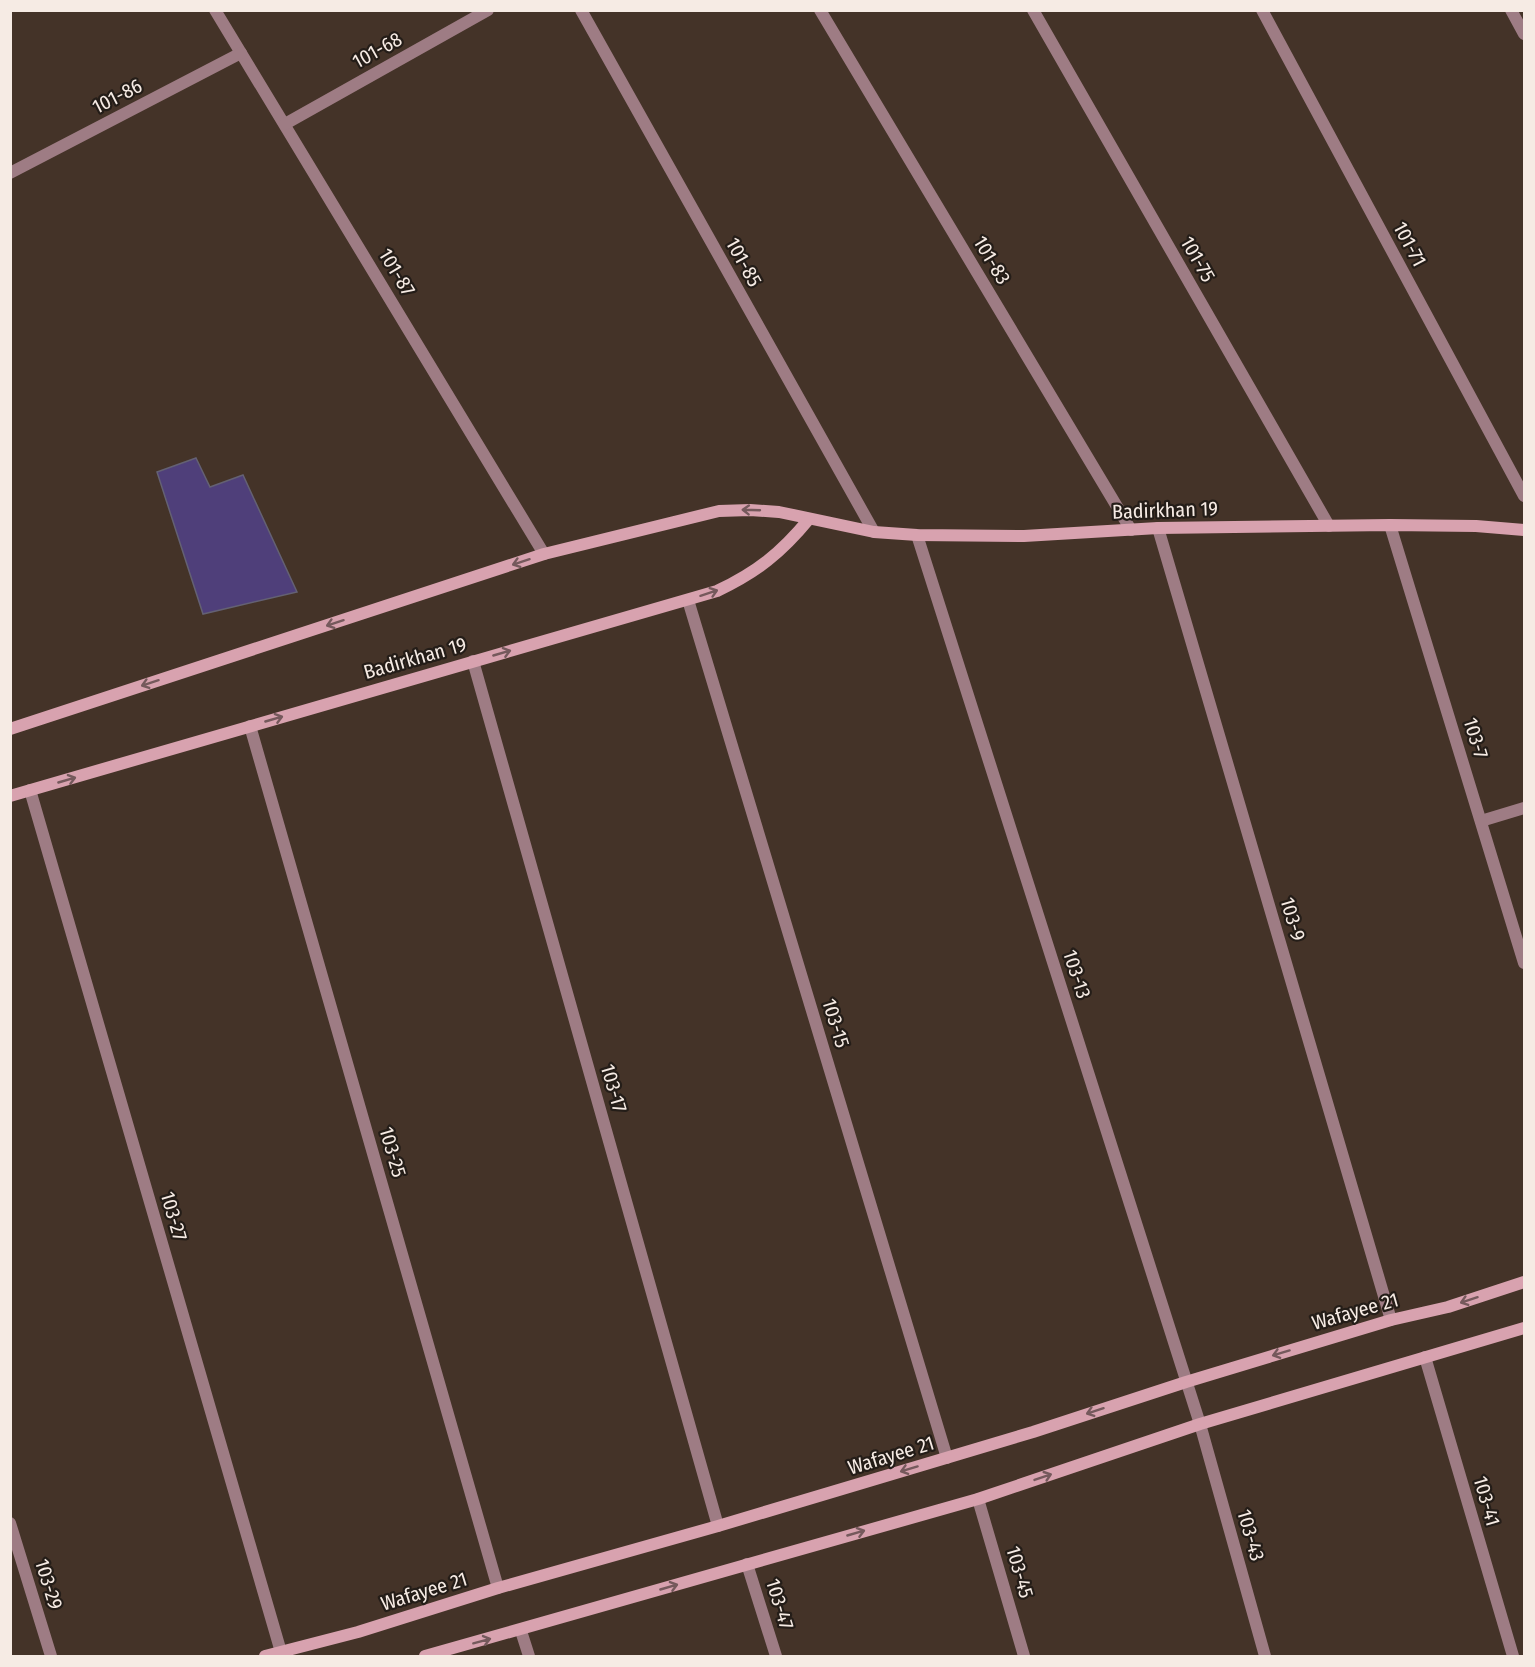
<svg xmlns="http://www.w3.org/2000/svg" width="1535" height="1667" font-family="'Fira Sans Condensed',sans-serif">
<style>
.building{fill:#4f3f7a;stroke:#646173;stroke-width:1.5}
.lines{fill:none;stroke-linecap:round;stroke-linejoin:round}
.lane{stroke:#9e7c84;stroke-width:12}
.street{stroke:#9e7c84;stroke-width:12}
.secondary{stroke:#d8a2af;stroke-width:12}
.oneway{stroke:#75595c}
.labels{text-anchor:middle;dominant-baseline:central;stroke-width:4.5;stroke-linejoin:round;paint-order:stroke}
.street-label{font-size:20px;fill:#f6ebe4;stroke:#241d18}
</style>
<rect width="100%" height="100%" fill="#443328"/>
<polygon class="building" points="196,458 210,487 243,475 297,592 203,614 157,472"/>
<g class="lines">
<polyline class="lane" points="1481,821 1524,808"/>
<g class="street">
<polyline points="215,10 544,554"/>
<polyline points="581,10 874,532"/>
<polyline points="820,10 1131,530"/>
<polyline points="1033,10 1329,526"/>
<polyline points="1262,10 1524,496"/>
<polyline points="1511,10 1524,34"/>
<polyline points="285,124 488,10"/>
<polyline points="10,173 241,53"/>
<polyline points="1390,525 1524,963"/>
<polyline points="1158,528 1391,1320"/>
<polyline points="917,535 1200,1424 1265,1656"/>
<polyline points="688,600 947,1458"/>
<polyline points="473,661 718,1526"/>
<polyline points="250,726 498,1588"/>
<polyline points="30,790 281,1652"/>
<polyline points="1425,1357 1513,1656"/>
<polyline points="978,1499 1024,1656"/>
<polyline points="10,1523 51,1656"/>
<polyline points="747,1564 776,1656"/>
<polyline points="521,1631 529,1656"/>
</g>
<g class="secondary">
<polyline points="10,729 544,554 719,511 750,510 779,512 874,532 917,535 1024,536 1158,528 1390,525 1476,526 1524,530"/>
<path d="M10,796L717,591C757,572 781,553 809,519"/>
<polyline points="265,1656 358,1632 498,1588 718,1526 1033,1432 1186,1382 1391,1320 1448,1307 1524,1282"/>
<polyline points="425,1656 978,1499 1200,1424 1524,1328"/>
</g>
</g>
<defs><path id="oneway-shaft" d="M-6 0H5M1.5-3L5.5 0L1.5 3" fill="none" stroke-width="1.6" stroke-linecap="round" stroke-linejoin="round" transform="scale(1.5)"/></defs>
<g class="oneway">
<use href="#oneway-shaft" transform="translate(751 510) rotate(-178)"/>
<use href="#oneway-shaft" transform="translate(521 562) rotate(162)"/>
<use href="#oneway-shaft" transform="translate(709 593) rotate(-18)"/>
<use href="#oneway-shaft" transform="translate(335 623) rotate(162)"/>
<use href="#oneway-shaft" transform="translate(502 653) rotate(-16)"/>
<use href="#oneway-shaft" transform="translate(150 683) rotate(162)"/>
<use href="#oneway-shaft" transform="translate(274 719) rotate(-16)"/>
<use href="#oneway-shaft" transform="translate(67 780) rotate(-16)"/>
<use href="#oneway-shaft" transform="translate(1469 1300) rotate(162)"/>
<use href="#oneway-shaft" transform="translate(1281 1353) rotate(163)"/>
<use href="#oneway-shaft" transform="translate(1095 1411) rotate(162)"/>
<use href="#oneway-shaft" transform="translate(909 1469) rotate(163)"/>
<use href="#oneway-shaft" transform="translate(1043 1477) rotate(-19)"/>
<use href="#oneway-shaft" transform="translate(856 1533) rotate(-16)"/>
<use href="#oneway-shaft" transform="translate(669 1587) rotate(-16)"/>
<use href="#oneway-shaft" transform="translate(482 1641) rotate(-15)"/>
</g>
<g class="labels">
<g class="street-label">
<text transform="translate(377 50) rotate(-29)">101-68</text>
<text transform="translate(117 96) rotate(-27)">101-86</text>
<text transform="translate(1410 244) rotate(62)">101-71</text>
<text transform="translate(1198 259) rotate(60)">101-75</text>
<text transform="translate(992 260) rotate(59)">101-83</text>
<text transform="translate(744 262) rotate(61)">101-85</text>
<text transform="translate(397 272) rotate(59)">101-87</text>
<text transform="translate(1165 510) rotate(-2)">Badirkhan 19</text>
<text transform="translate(415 658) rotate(-16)">Badirkhan 19</text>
<text transform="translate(1476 738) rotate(73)">103-7</text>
<text transform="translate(1293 919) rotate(74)">103-9</text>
<text transform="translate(1077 974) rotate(72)">103-13</text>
<text transform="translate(836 1023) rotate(73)">103-15</text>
<text transform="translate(614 1088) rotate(74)">103-17</text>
<text transform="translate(393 1152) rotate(74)">103-25</text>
<text transform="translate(174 1216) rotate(74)">103-27</text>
<text transform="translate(1355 1311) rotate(-16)">Wafayee 21</text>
<text transform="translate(891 1455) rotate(-17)">Wafayee 21</text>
<text transform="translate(1487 1501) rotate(74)">103-41</text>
<text transform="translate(1251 1535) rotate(74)">103-43</text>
<text transform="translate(1020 1572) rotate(74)">103-45</text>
<text transform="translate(49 1584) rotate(73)">103-29</text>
<text transform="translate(424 1591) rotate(-17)">Wafayee 21</text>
<text transform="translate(780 1604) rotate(73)">103-47</text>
</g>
</g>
<rect width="1535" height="1667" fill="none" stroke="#f6ebe4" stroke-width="24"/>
</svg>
